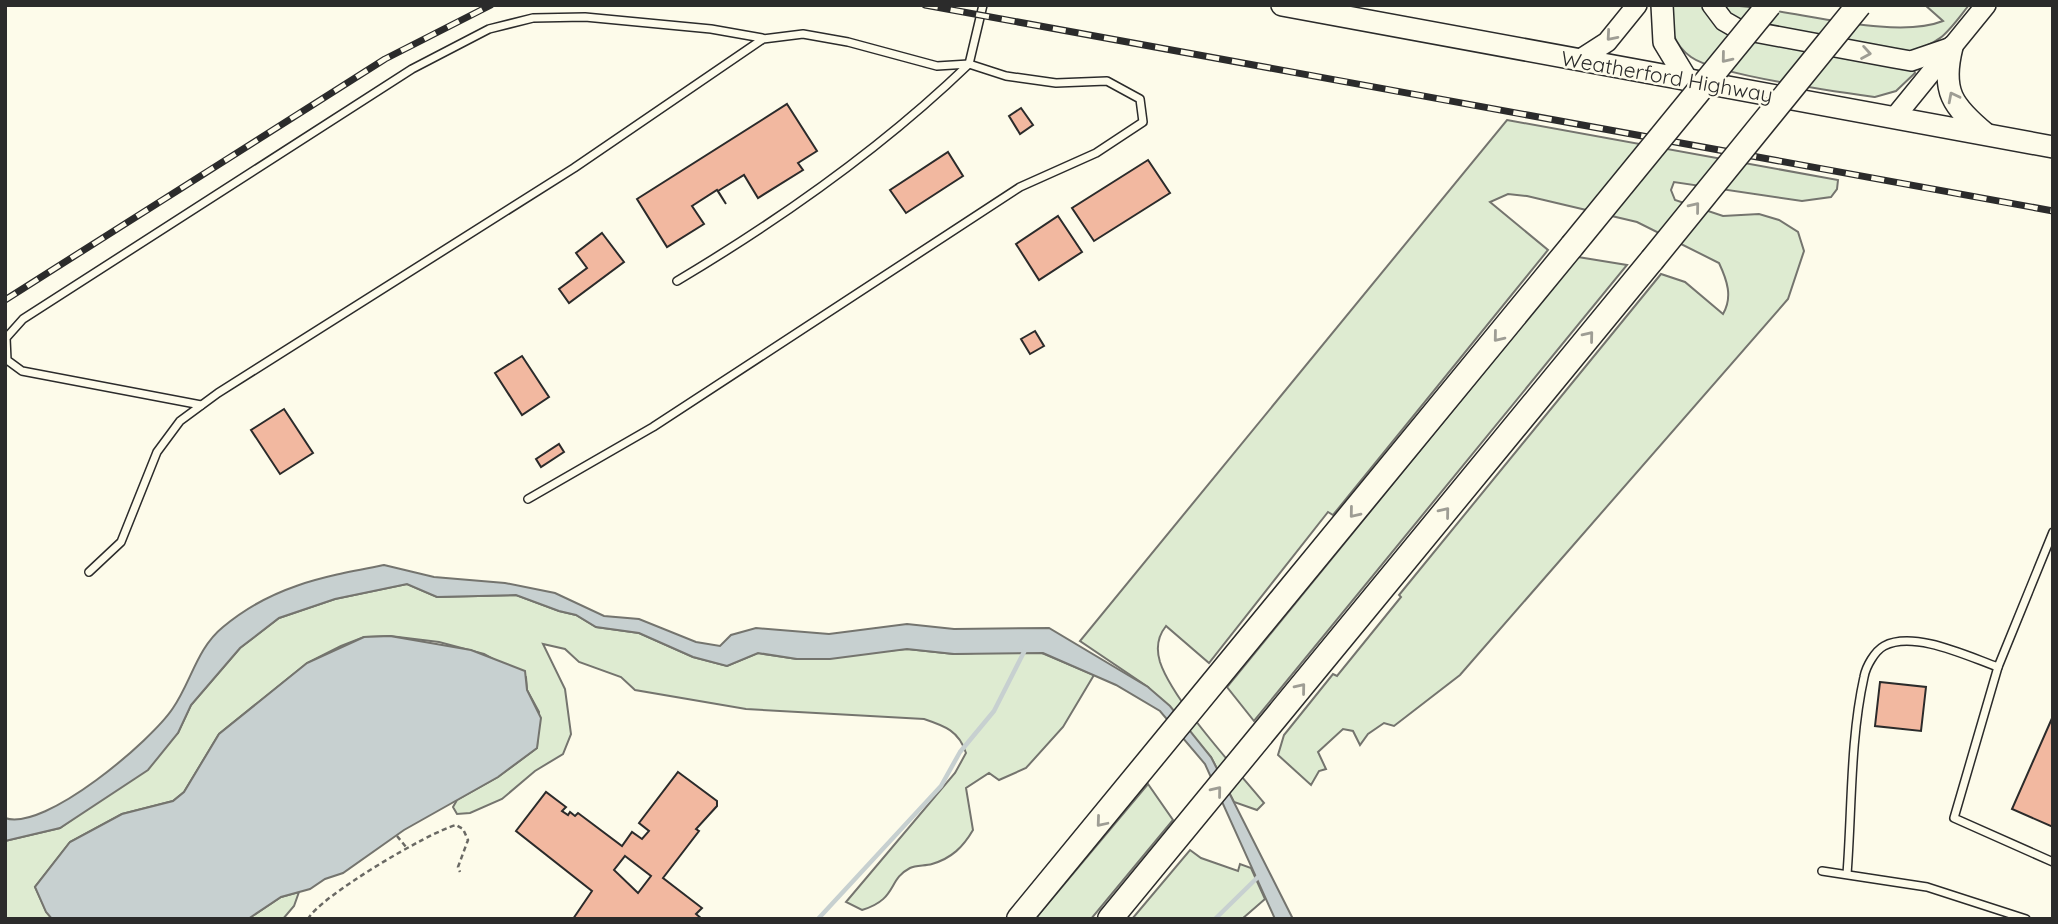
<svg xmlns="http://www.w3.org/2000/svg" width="2058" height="924" font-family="Quicksand,sans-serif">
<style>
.green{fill:#deebd1;stroke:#74746e;stroke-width:2}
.water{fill:#c7d0d0;stroke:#74746e;stroke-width:2}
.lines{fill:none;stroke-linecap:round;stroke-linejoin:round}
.stream{stroke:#c7d0d0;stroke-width:4.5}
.building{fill:#f2b8a0;stroke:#2b2b2b;stroke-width:2;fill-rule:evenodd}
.lane-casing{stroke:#2b2b2b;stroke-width:10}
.secondary-casing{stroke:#2b2b2b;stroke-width:22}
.primary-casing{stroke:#2b2b2b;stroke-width:24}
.highway-casing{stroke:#2b2b2b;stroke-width:27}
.path{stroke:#6a6964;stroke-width:2.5;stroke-dasharray:5 3.5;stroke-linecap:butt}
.lane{stroke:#fdfbea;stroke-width:7}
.secondary{stroke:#fdfbea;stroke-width:19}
.primary{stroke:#fdfbea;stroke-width:21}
.highway{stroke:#fdfbea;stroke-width:24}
.rail-casing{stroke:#2b2b2b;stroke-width:7}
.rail{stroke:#fdfbea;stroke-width:4.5;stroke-dasharray:13;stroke-linecap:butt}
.highway-bridge-casing{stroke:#2b2b2b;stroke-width:27;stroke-linecap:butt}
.highway-bridge{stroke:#fdfbea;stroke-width:24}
.oneway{stroke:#9e9d94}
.labels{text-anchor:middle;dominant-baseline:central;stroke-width:5;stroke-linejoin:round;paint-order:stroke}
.street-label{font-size:21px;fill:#2b2b2b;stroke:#fdfbea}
</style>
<rect width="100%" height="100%" fill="#fdfbea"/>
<g class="green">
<path d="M1673,5H1702L1707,13L1914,70L1915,73L1896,91L1875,97C1839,92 1716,75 1691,57C1674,45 1667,25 1673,5Z"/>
<path d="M1720,5C1781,5 1890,42 1943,21L1925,5H1969C1946,34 1943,42 1907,53L1735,19Z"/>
<path d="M1507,120L1838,180L1837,189L1831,197L1802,201L1674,182L1671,190L1675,200L1723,216L1759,214L1779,220L1798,232L1804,251L1788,299L1460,675L1394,726L1384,723L1368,734L1360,745L1353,731L1343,729L1318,752L1326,769L1319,771L1311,785L1278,755L1284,735L1333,674L1337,676L1401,597L1399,595L1661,274L1685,282L1723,314C1733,297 1727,280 1719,263L1637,222L1527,196L1508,194L1490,202L1548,250L1333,515L1328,512L1209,663L1166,626C1158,636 1156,649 1160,662C1173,701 1236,769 1264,803L1257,810L1234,802L1211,757L1148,687L1080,641Z"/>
<polygon points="1578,257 1627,265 1254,721 1227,687"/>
<path d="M407,584L437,597L516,595L559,611L576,615L596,627L639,633L693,657L727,666L758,653L797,659L907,649L954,654L1017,651L1042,653L1094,675L1063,727L1026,768L999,780L989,773L966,788L973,830C963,847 952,858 932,864C925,866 916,865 910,868C887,880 898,899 862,910L846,902L955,773L966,753C959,731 945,726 924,719L746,709L635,690L621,677L579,662L565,649L543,644L565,689L571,734L563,754L535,771L502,799L470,813L457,814L453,807L457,800L498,777L537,748L539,712L527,690L526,677L484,654L439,642L390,636L364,637L341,646L307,663L219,734L184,792L173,801L122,814L70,842L35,887L46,911L52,919H5V841L60,828L104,797L178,733L191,705L240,648L279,618L335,599Z"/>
<polygon points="1148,784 1173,820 1091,919 1035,919"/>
<polygon points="1190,850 1201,858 1238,871 1240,864 1251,868 1265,899 1242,919 1132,919"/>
<polygon points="299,892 294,906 283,919 248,919 281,897"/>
</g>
<g class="water">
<path d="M384,565L434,577L505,583L555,593L604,616L639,619L696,642L720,646L731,635L756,628L829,634L907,624L954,629L1049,628L1148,687L1170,706L1211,757L1293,919H1275L1205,764L1160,711L1116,685L1043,653L954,654L907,649L830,659H797L758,653L727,666L693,657L639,633L596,627L576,615L559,611L516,595L437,597L407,584L335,599L279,618L240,648L191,705L178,733L148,770L60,828L5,841V818C45,832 152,740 173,708C191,682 197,648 223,627C272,586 322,577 384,565Z"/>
<polygon points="390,636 471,650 525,671 527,690 541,718 537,748 498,777 404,830 343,873 325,879 310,889 281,897 248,919 52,919 46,912 35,887 70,842 122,814 173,801 184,792 219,734 307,663 364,637"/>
</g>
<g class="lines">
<g class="stream">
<polyline points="818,919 941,786 960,752 994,711 1027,646"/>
<polyline points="1215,919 1258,877"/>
</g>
</g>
<g class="building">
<polygon points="787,104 817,151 798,163 803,170 758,198 744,175 718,191 726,204 717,190 692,206 704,224 667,247 637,199"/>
<polygon points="1021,108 1033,125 1020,134 1009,116"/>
<polygon points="948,152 963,176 906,213 890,190"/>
<polygon points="1148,160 1170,193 1094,241 1072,208"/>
<polygon points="1058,216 1082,252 1039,280 1016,244"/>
<polygon points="602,233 624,262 569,303 559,289 587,268 576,253"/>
<polygon points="1035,331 1044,346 1030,354 1021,339"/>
<polygon points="522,356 549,397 522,415 495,373"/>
<polygon points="284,409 313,453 280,474 251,430"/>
<polygon points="559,444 564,452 541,467 536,459"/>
<polygon points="1880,682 1926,687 1921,731 1875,726"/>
<polygon points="2053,716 2053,827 2012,809"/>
<path d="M678,772L717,801V806L696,829L699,831L663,878L702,908L696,914L702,919H573L592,891L516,831L546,792L566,807L562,811L568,815L570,812L575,816L578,813L622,846L632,832L642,839L649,831L639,823ZM625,856L651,876L638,893L614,870Z"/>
</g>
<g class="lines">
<g class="lane-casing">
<g id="lane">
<path d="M677,281C781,219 882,148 969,64"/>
<polyline points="201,405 22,371 7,360 6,338 23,319 412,69 489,29 533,18 585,17 711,29 762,38"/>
<polyline points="528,499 653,427 1020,187 1096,153 1143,122 1140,99 1107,81 1056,83 1006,76 969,64 983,5"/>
<polyline points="2053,532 1998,667 1954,818 2053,862"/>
<polyline points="89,572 121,542 157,452 180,421 218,393 574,168 763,39 803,34 848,42 937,66 969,64"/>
<polyline points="1822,871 1927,887 2026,919"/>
<path d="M1847,874C1852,810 1850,740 1864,677C1866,666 1875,651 1884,646C1914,630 1969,657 1998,667"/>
</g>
</g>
<g class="secondary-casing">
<g id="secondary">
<polyline points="1712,5 1724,21 1738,29 1894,58 1911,61 1952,47"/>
<polyline points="1579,60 1607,42 1637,5"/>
<polyline points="1894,118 1986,5"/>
</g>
</g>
<g class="primary-casing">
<g id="primary">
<polyline points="1282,5 2053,147"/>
<polyline points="1662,5 1664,42 1687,80"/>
<path d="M1952,47C1941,91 1952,106 1986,134"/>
</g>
</g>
<g class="highway-casing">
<g id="highway">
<polyline points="1019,919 1572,246"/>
<polyline points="1110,919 1652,260"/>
</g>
</g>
<g class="path">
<polyline points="397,836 406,847"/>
<path d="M308,919C319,897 429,832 456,825L463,829L468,840L458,867L460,872"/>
</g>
<use href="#lane" class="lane"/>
<use href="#secondary" class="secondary"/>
<use href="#primary" class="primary"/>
<use href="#highway" class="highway"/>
<g class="rail-casing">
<g id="rail">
<polyline points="925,5 2053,211"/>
<polyline points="5,300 385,59 491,5"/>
</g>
</g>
<use href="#rail" class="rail"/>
<g class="highway-bridge-casing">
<g id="highway-bridge">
<polyline points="1572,246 1769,5"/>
<polyline points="1652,260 1859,5"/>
</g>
</g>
<use href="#highway-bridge" class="highway-bridge"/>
</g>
<defs><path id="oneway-chevron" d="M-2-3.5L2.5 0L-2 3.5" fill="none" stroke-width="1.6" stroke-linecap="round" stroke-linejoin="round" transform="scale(1.75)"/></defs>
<g class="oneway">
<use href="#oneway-chevron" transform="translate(1611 36) rotate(131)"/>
<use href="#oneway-chevron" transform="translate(1866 53) rotate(10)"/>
<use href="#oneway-chevron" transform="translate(1726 58) rotate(129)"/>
<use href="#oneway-chevron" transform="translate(1953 97) rotate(-117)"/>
<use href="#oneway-chevron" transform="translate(1695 207) rotate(-51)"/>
<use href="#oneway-chevron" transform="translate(1589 336) rotate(-51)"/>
<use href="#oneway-chevron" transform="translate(1498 337) rotate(129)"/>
<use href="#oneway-chevron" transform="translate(1445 512) rotate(-51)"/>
<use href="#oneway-chevron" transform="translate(1354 513) rotate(129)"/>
<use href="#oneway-chevron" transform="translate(1301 688) rotate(-51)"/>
<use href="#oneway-chevron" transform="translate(1217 791) rotate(-51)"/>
<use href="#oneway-chevron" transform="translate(1101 822) rotate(130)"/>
</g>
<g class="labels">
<g class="street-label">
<text transform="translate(1667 76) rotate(10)">Weatherford Highway</text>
</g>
</g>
<rect width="2058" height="924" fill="none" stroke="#2b2b2b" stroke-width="14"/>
</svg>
